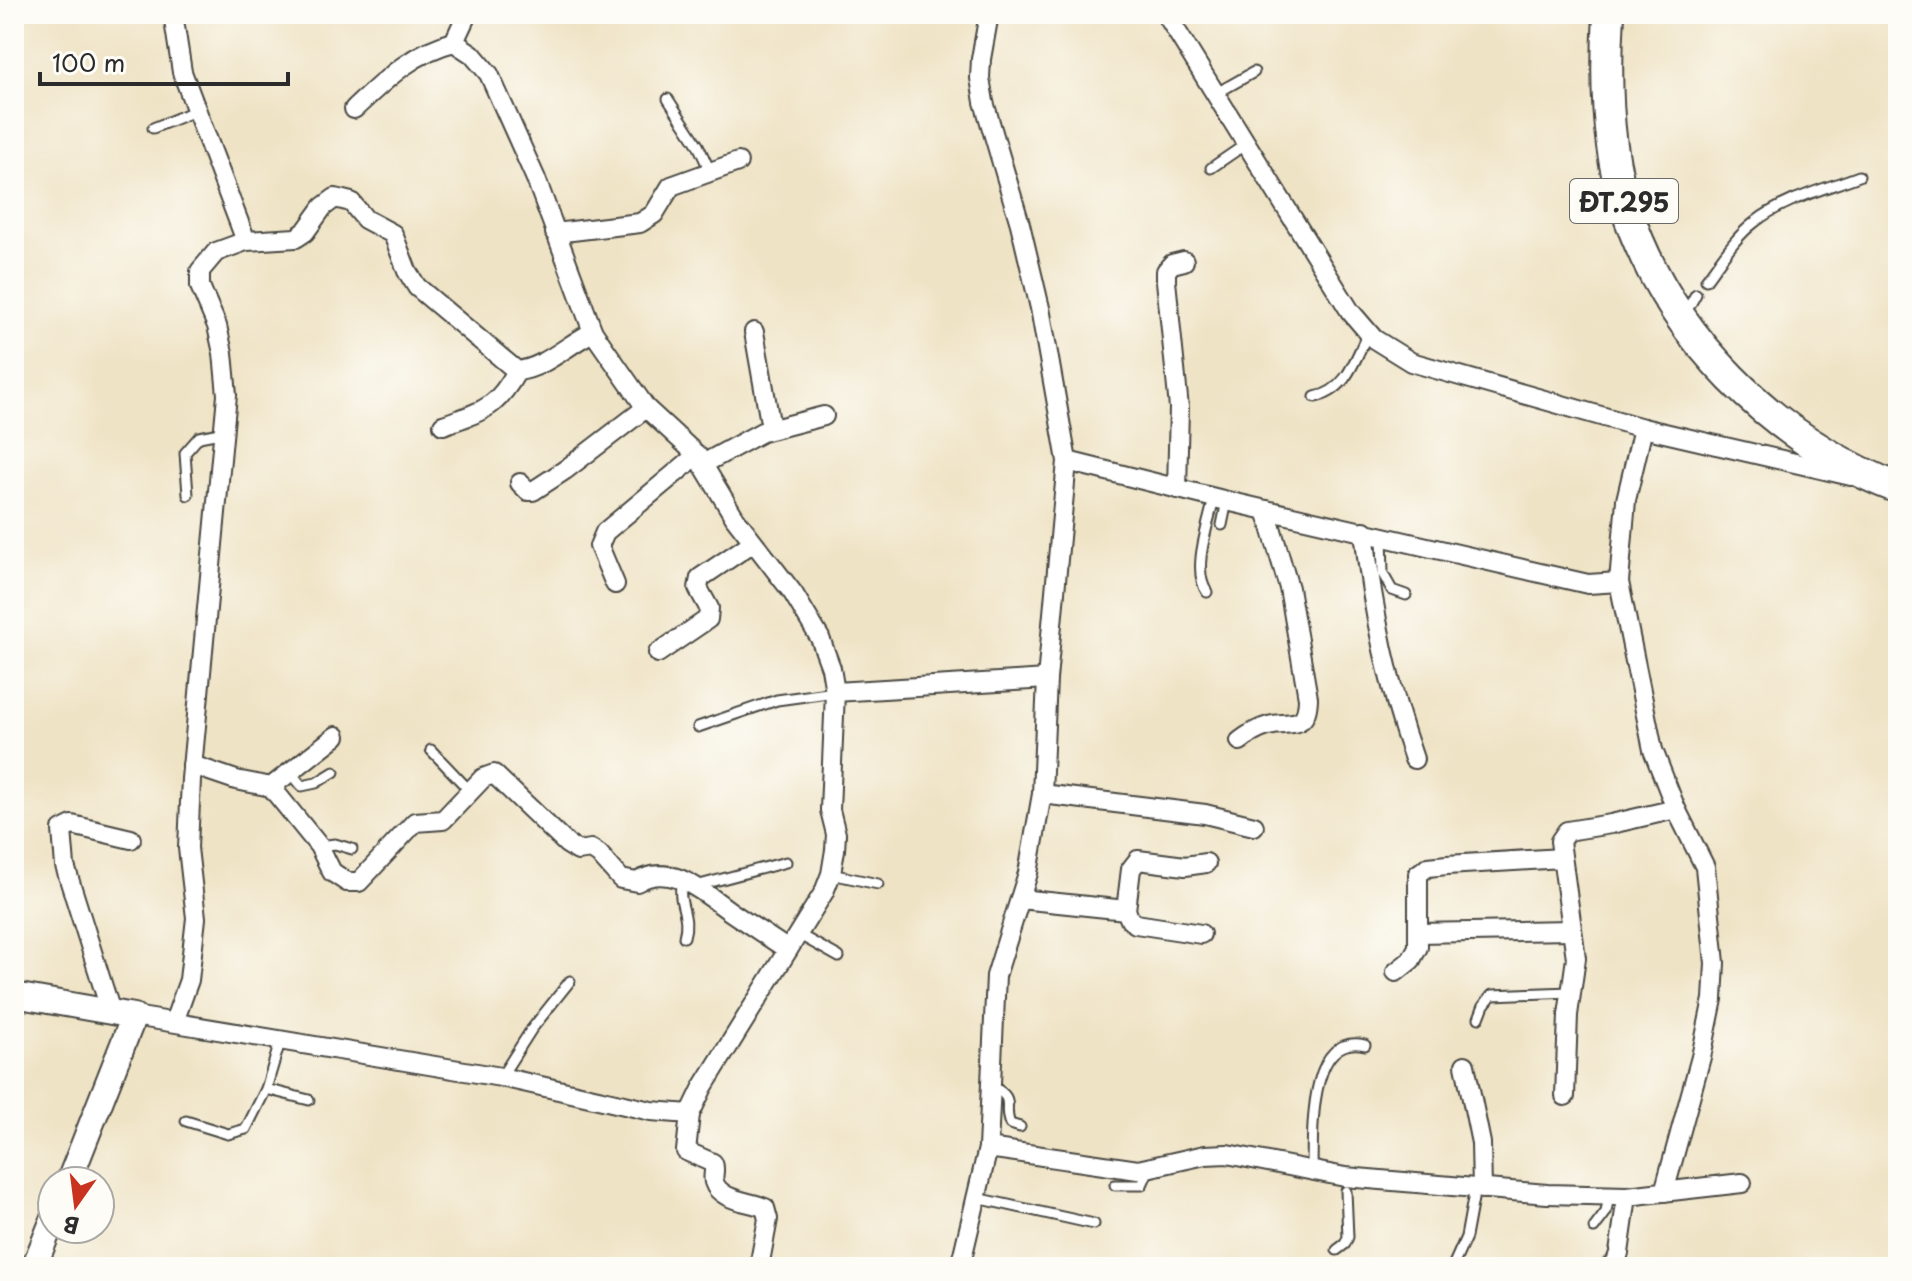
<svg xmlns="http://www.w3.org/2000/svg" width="1912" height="1281" font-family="'Playpen Sans',sans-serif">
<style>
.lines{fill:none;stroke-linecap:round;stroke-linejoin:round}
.service-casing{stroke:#484742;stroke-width:13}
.minor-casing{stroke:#484742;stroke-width:22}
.tertiary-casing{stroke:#484742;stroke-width:28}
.primary-casing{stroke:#484742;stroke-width:34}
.service{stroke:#fff;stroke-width:9}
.minor{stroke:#fff;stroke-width:18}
.tertiary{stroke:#fff;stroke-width:24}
.primary{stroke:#fff;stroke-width:30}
.labels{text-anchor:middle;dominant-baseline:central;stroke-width:6;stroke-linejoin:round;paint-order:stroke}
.shield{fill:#fdfcf7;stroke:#6a6a68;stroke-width:2}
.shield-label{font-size:26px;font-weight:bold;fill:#2b2b2b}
</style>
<rect width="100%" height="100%" fill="#fdfcf7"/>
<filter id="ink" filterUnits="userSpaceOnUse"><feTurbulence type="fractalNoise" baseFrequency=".0125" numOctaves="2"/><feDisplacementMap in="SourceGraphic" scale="16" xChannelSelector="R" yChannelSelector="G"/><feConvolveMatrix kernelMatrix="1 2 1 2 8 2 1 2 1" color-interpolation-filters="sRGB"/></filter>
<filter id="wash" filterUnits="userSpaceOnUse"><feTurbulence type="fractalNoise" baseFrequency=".006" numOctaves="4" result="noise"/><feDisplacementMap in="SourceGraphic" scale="32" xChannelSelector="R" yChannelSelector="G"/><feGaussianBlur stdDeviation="1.8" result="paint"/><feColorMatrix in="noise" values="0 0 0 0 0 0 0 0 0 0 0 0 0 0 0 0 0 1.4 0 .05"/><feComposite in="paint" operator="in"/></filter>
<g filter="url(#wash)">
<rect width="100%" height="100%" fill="#efe3c5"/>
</g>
<g filter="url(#ink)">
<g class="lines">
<g class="service-casing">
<g id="service">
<polyline points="1215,94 1254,72"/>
<polyline points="668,99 698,145 710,171"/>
<polyline points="153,128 195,111"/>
<polyline points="1211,168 1246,144"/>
<path d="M1706,280C1721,260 1735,237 1755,222C1784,199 1825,189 1859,176"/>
<polyline points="1685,314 1696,294"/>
<path d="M1315,397C1347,391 1355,359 1368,333"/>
<polyline points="188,495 185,453 199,437 225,432"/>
<polyline points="1222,525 1227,501"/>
<polyline points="1382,535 1383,574 1392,590 1406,595"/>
<path d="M1207,592C1191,570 1209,523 1214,498"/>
<polyline points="698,727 777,700 835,692"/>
<polyline points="431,750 470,791"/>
<polyline points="290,772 302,786 316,783 334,772"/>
<polyline points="319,846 335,844 352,849"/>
<polyline points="831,874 878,884"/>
<path d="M682,880C676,904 691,914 684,937"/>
<polyline points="696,886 786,862"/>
<polyline points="798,934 839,957"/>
<polyline points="1479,1018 1484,1005 1492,995 1571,992"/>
<polyline points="501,1077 531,1030 570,981"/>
<path d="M993,1087C1017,1099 1002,1106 1010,1124L1020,1127"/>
<polyline points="266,1089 309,1100"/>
<polyline points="186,1121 228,1134 246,1129 266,1089 280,1042"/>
<path d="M1312,1172C1313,1137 1307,1031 1365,1045"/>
<polyline points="1115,1185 1142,1185 1149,1169"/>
<polyline points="977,1198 1094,1224"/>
<polyline points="1594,1228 1606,1212 1609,1195"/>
<polyline points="1337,1250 1345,1244 1348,1237 1346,1191"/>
<polyline points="1453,1266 1466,1237 1475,1188"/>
</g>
</g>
<g class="minor-casing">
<g id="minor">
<polyline points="173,14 182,72 246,241"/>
<polyline points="1166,14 1350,311 1374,339 1411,362 1643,428 1851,476"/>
<polyline points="454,42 467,14"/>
<path d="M354,109C385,80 413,52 454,42L472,54L489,74L536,179L593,332"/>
<polyline points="555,233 640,223 654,214 671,186 738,162"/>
<polyline points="754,332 771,428"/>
<path d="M443,425C483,411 496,409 517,371"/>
<polyline points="1643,428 1626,500 1619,582 1653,750 1676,809 1705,867 1715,963 1713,999 1701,1057 1664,1192"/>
<polyline points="1067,461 1227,501 1588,584 1619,582"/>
<polyline points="703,464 762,432 824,416"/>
<polyline points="520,483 528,491 533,491 565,470 646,408"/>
<polyline points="1177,489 1179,408 1166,281 1166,271 1172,264 1184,261"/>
<path d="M1364,531C1372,608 1388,685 1414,759"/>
<polyline points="615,584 599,546 605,532 697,455"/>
<polyline points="658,653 708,619 709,608 698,588 700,578 752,543"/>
<polyline points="835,692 1047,679"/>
<path d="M1240,741C1249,734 1258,729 1268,726C1292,720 1307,731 1308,698L1289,588L1266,510"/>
<path d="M192,765L236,780L271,787L319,846L332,872L347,882H359L415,822L443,820L483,778L494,774L567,844L578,851L591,849L599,854L621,879L637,882C671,861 704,893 731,912C750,925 769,937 788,950"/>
<polyline points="271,787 336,736"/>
<polyline points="1042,794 1205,814 1254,826"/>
<polyline points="1020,899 1126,910 1131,869 1138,860 1185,866 1206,863"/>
<polyline points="1126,910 1130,920 1136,924 1201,934"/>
<polyline points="1418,933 1572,930"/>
<polyline points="1396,972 1411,960 1418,947 1418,874 1428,867 1447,865 1562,858"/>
<polyline points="111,1012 65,866 62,830 72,825 131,839"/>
<path d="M134,1016L501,1077L651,1111L690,1114L703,1087L824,892L831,874L835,850L836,834L830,810L835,692L831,668L820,638L793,593L735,518L697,455L646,408L593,332C568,344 545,368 517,371L417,287L407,271L393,234L365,219L351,202L335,198L323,207L305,232L296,238L246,241L216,252L200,271V286L217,326L223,353L227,395L191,779L188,848L196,918L189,980L174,1022"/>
<polyline points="1465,1065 1481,1143 1482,1189"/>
<polyline points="1565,1096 1568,1015 1576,958 1560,841 1567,831 1611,824 1676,809"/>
<path d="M690,1114L686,1151L713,1163C716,1170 712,1175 714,1182C720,1201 750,1201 765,1208L768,1219L759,1267"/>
<polyline points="988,1148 1138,1170 1205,1155 1227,1154 1345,1177 1547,1194 1627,1196 1742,1183"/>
<polyline points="960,1267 988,1148 996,976 1028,873 1042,794 1047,679 1067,461 1040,308 1020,224 984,102 980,78 981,59 989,14"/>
<polyline points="1609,1267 1616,1262 1619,1253 1627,1196"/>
</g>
</g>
<g class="tertiary-casing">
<g id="tertiary">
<polyline points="14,995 134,1016 69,1181"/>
<polyline points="34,1267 52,1222"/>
</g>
</g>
<g class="primary-casing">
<path id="primary" d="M1609,14C1605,77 1606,148 1626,208C1668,336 1773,440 1898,488"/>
</g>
<use href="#service" class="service"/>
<use href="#minor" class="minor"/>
<use href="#tertiary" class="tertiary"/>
<use href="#primary" class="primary"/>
</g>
</g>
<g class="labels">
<rect class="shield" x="1570" y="179" width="108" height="44" rx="6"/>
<g class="shield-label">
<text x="1624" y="201">ĐT.295</text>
</g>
</g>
<rect width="1912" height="1281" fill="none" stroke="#fdfcf7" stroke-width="48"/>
<g transform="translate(76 1205) rotate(194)"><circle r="38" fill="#fdfcf7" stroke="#a9a8a5" stroke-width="2"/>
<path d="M0-6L14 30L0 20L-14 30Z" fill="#c8321e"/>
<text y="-12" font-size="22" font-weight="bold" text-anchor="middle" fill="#2b2b2b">B</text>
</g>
<path d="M40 72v12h248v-12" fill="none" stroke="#2b2b2b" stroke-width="4"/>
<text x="52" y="72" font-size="24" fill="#2b2b2b" stroke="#fdfcf7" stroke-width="6" paint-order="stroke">100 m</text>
</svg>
